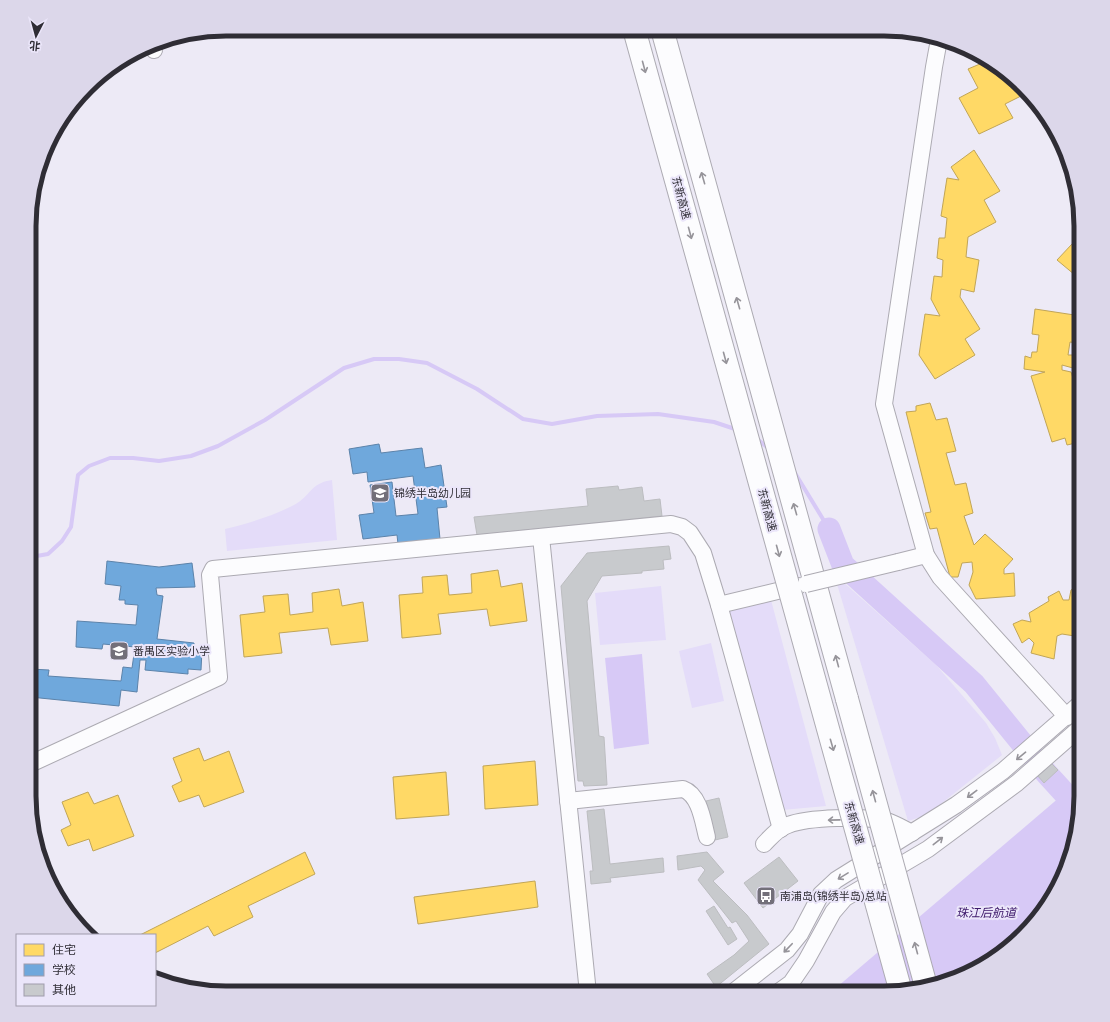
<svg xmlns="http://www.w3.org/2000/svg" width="1110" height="1022" font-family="'Work Sans','Noto Sans SC',sans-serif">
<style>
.green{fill:#e4dcf9}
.water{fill:#d7c9f6}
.homes{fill:#ffd966;stroke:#c1a557}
.schools{fill:#6fa8dc;stroke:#5c83aa}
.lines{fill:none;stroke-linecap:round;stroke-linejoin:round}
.stream{stroke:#d7c9f6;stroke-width:4}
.river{stroke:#d7c9f6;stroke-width:23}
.building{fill:#c8cacd;stroke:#bcbdc0}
.minor-casing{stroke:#acaab2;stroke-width:18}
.highway-casing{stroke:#acaab2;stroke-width:24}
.minor{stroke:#fcfcfe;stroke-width:16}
.highway{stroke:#fcfcfe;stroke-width:22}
.minor-bridge-casing{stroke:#acaab2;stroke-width:18;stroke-linecap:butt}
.highway-bridge-casing{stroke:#acaab2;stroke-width:24;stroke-linecap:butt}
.minor-bridge{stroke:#fcfcfe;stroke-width:16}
.highway-bridge{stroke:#fcfcfe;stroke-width:22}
.oneway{stroke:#96949a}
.labels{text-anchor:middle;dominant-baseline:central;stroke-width:4;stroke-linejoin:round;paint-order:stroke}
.street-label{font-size:11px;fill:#2f2d35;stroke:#ebe6fa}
.poi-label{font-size:11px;fill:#2f2d35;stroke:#ebe6fa;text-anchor:start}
.water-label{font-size:12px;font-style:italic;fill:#3c186a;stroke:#ebe6fa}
.rim{fill:none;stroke:#2f2d35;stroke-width:5}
</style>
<rect width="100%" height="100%" fill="#edeaf6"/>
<g class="green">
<path d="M332,480L337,540L227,551L225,529C247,524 275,515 294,505C311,496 310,483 332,480Z"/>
<polygon points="843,582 936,665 986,723 995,738 1002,755 927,815 908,821 837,584"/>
<polygon points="661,586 666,640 600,645 595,593"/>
<polygon points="771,600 826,806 782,810 726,609"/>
<polygon points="711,643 724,701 692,708 679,651"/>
</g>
<g class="water">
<polygon points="642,654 649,744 614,749 605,658"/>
<polygon points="1081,779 1081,796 1061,883 1014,944 959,978 897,993 830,993"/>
</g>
<g class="homes">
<polygon points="987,61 1027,93 1005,104 1013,118 979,134 959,98 978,88 968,69"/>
<polygon points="974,150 1000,191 984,200 996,222 968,237 966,257 979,260 974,292 961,289 960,297 980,329 965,339 975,355 935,379 919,355 925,314 940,316 931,299 934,276 942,277 943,260 937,258 939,238 945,238 947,218 941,216 947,178 959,180 951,167"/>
<polygon points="1072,244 1078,247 1081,244 1081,280 1057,260"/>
<polygon points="1035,309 1081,316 1078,343 1070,342 1068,355 1075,355 1073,368 1062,365 1062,370 1071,372 1081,404 1081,432 1077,433 1080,442 1067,445 1065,438 1052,442 1031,376 1045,372 1024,369 1025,356 1031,358 1032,352 1037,352 1039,335 1032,334"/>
<polygon points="930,403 936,420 947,418 956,451 946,453 955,485 966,483 973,513 964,516 974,545 985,534 1013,559 1004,569 1004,574 1014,573 1015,596 976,599 969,585 973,572 972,562 962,563 958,577 950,577 937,528 930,529 925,513 931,512 906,412 916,411 916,406"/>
<polygon points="498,570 501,587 522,583 527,621 490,626 487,609 438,614 441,634 402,638 399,595 423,593 422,577 447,575 449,595 472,593 471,574"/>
<polygon points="1081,584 1081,637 1062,634 1057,636 1054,659 1031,653 1034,643 1029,638 1022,643 1013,624 1022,620 1031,622 1029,613 1049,601 1048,597 1059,591 1063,600 1069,600 1071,590"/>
<polygon points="339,589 342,606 363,602 368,641 331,645 328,628 279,633 282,653 244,657 240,615 265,612 263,596 288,594 290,615 313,612 312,593"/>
<polygon points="199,748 204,761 229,751 244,792 204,807 199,795 179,802 172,786 182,781 173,758"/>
<polygon points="535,761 538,805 485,809 483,766"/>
<polygon points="446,772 449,815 396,819 393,777"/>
<polygon points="88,792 94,804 118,795 134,836 93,851 89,839 68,846 61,830 71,825 62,802"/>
<polygon points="305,852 315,874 248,906 253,917 214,936 208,926 155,953 155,935 140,935"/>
<polygon points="535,881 538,907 418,924 414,897"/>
</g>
<g class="schools">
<polygon points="379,444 381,453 422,448 425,468 441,465 447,507 437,508 440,539 398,544 397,535 363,539 359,515 374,513 370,485 392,482 396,516 418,514 413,476 368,482 367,472 353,474 349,449"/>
<polygon points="107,561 159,567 192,563 195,587 156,588 157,595 163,596 157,639 194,643 194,649 202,650 201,670 188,669 188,674 145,670 146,660 140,660 137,692 121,690 119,706 30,697 30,669 49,670 48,676 121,681 123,667 132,668 135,647 103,644 102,649 76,647 77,621 136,625 138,605 125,604 125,600 119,600 121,586 105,584"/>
<polygon points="30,718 32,738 30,739"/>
</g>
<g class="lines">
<g class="stream">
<polyline points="755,437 768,448"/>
<polyline points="795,473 829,529"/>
<polyline points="31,557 48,554 62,541 71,527 78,475 89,466 110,458 133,458 159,461 191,456 218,446 265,420 344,368 374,359 399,359 427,363 477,389 523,419 552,424 597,416 658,414 714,422 738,430"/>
</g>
<polyline class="river" points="829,529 843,565 974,684 1047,774 1078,808"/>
</g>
<g class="building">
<polygon points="618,486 619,490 642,487 644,501 660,499 662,516 477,535 474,517 588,506 586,489"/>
<polygon points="669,546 671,559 663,560 664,569 642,571 642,573 602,576 587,601 599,736 604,737 607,785 584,786 583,781 578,781 561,586 587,553"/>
<polygon points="1051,763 1058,770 1044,783 1037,775"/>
<polygon points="719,798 728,837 715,840 706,801"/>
<polygon points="604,809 610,864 663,858 664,872 610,878 611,882 591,884 590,871 593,871 587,811"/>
<polygon points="707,852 724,872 713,881 747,915 769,944 716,987 707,974 734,955 749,941 736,921 732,923 698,880 705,870 701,866 678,870 677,856"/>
<polygon points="779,857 798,881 763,908 744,883"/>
<polygon points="714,906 728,928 730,927 737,939 728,945 706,911"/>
</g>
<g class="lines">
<g class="minor-casing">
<g id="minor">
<polyline points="941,41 938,45 934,67 884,404 926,555 940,577 1067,717"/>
<polyline points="153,45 154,50"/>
<polyline points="541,537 588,993"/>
<polyline points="898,562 926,555"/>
<polyline points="719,605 798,586"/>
<polyline points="30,764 219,677 210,575 213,569 671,524 682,527 690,533 703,553 719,605 781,829"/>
<path d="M568,801L683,789C700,795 703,822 707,837"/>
<path d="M764,844C771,837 778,828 788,825C808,817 865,816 887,821C896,824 904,829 912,833"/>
<polyline points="732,993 787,950 800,934 821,894 836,880 956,805 1003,771 1081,703"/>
<polyline points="777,993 791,983 806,961 833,912 845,898 928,849 1017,783 1081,727"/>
</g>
</g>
<g class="highway-casing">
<polyline id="highway" points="662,29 847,699"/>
</g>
<use href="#minor" class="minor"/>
<use href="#highway" class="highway"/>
<g class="minor-bridge-casing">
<polyline id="minor-bridge" points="806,584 898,562"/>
</g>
<g class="highway-bridge-casing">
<g id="highway-bridge">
<polyline points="634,29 901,992"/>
<polyline points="847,699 926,986"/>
</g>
</g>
<use href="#minor-bridge" class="minor-bridge"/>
<use href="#highway-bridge" class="highway-bridge"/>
</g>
<defs><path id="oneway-shaft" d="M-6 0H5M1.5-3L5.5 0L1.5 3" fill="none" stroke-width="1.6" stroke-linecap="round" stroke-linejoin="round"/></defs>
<g class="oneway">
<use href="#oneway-shaft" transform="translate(644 67) rotate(75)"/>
<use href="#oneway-shaft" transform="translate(703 178) rotate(-106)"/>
<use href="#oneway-shaft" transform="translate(690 233) rotate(75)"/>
<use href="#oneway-shaft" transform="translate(738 303) rotate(-106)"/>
<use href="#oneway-shaft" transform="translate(725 358) rotate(75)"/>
<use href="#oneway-shaft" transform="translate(795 509) rotate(-106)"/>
<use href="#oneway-shaft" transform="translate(778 551) rotate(75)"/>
<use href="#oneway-shaft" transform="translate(837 661) rotate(-105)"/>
<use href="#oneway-shaft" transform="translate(832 745) rotate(74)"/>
<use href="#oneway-shaft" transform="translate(1021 756) rotate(140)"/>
<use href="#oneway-shaft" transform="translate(972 794) rotate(143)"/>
<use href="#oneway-shaft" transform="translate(874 796) rotate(-105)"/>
<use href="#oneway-shaft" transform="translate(834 820) rotate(179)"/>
<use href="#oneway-shaft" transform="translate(938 841) rotate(-38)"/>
<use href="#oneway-shaft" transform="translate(843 876) rotate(148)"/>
<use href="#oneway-shaft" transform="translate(788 948) rotate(134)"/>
<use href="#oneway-shaft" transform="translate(916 948) rotate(-105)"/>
</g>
<defs>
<g id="school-square" transform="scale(1)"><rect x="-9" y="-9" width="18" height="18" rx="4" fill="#726f79" stroke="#ebe6fa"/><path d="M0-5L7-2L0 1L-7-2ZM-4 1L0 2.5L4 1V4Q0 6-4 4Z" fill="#fff"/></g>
<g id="bus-square" transform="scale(1)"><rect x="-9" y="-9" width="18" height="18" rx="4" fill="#726f79" stroke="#ebe6fa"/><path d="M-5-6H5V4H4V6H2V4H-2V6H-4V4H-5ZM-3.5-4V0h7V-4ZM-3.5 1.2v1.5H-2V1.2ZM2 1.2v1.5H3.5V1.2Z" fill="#fff"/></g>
</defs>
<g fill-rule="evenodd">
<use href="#school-square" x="380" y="493"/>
<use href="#school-square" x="119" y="651"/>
<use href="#bus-square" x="766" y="896"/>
</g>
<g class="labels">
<g class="street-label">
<text transform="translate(681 198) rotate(75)">东新高速</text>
<text transform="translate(767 510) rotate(75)">东新高速</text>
<text transform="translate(854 823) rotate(74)">东新高速</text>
</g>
<g class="poi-label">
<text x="394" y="493">锦绣半岛幼儿园</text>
<text x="133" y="651">番禺区实验小学</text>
<text x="780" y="896">南浦岛(锦绣半岛)总站</text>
</g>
<g class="water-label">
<text x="986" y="913">珠江后航道</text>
</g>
</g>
<path d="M0 0H1110V1022H0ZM226 36H884A190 190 0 0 1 1074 226V796A190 190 0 0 1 884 986H226A190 190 0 0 1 36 796V226A190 190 0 0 1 226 36Z" fill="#dcd7ea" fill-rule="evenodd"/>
<path class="rim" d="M226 36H884A190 190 0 0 1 1074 226V796A190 190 0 0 1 884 986H226A190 190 0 0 1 36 796V226A190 190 0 0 1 226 36Z"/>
<rect x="16" y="934" width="140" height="72" fill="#ebe6fa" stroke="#a09cab"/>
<rect x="24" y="944" width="20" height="12" fill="#ffd966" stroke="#a09cab"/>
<text x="52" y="954" font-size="12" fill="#2f2d35">住宅</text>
<rect x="24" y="964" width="20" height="12" fill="#6fa8dc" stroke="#a09cab"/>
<text x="52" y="974" font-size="12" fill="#2f2d35">学校</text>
<rect x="24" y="984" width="20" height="12" fill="#c8cacd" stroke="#a09cab"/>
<text x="52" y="994" font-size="12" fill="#2f2d35">其他</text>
<g transform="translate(36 36) rotate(186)" stroke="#ebe6fa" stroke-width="3" paint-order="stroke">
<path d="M0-3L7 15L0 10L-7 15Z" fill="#2f2d35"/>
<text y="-6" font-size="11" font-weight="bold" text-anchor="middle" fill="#2f2d35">北</text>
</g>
</svg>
